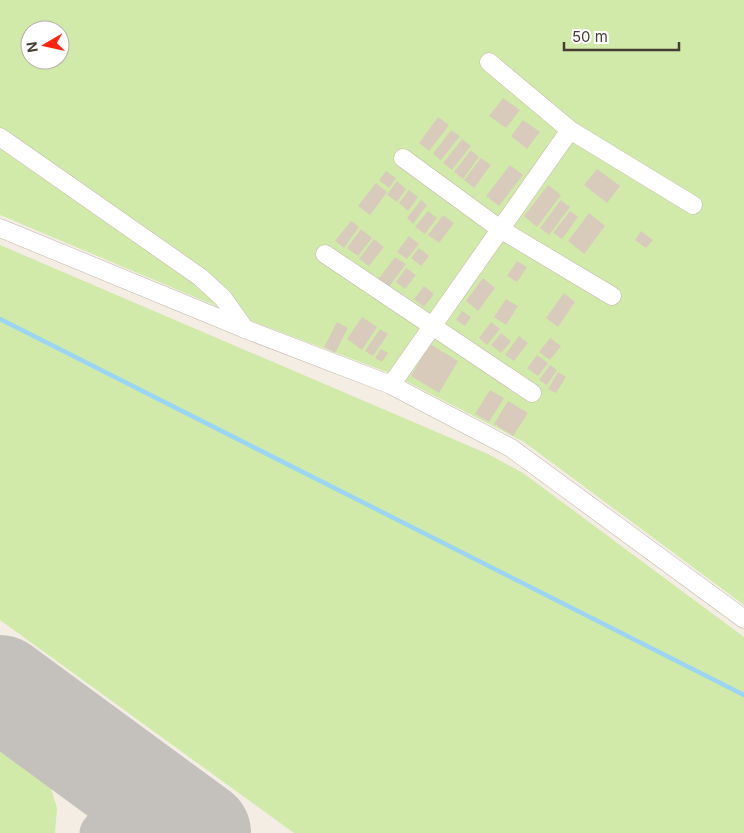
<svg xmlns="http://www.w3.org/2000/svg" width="744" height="833" font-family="Inter,sans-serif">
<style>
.green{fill:#d1eaaa;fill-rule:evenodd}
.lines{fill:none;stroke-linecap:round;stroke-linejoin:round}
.stream{stroke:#9cd5f4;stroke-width:4.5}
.taxiway{stroke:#c4c0bc;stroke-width:41}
.runway{stroke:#c4c0bc;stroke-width:104}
.building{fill:#d8cbbc}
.minor-casing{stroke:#c2b7a9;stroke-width:19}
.minor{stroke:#fff;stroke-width:18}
</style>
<rect width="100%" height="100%" fill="#f3ede4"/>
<g class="green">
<path d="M0,0H744V605L524,442L392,374L254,322L0,215ZM30,30H60V60H30Z"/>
<polygon points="0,245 488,454 523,473 744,637 744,833 294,833 0,620"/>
<polygon points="0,739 47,775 57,808 55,833 0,833"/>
</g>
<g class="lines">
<polyline class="stream" points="0,319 744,695"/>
<g class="taxiway">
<path d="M101,761C115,785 115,794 109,820"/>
<path d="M100,833C120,806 136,805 167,809"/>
</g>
<polyline class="runway" points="0,687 199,833"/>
</g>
<g class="building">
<polygon points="503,98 520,110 506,128 489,116"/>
<polygon points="438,117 449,125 429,151 419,143"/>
<polygon points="523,120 540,132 527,149 511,136"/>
<polygon points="451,130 460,136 441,160 433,154"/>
<polygon points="462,139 471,146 452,170 443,163"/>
<polygon points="471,150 479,157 463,179 454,172"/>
<polygon points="481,158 491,165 474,188 464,180"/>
<polygon points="510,165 523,175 499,206 486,196"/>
<polygon points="597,169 620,186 607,203 584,185"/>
<polygon points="386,171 396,178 389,188 379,180"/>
<polygon points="397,181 406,189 397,202 387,195"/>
<polygon points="376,183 387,192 370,215 358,206"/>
<polygon points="548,185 561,195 537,227 524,216"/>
<polygon points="409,190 418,197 408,211 399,203"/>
<polygon points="421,200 427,205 413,224 407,218"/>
<polygon points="561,200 570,207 549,235 540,228"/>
<polygon points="428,211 437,218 425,234 415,227"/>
<polygon points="570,211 578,217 562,239 553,233"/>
<polygon points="589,213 605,226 584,254 568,241"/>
<polygon points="443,215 454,223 439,243 428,235"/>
<polygon points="351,221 359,227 344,248 335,241"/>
<polygon points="361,229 372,238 358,256 347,248"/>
<polygon points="641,231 653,240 646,248 635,240"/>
<polygon points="409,236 419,244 407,259 397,252"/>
<polygon points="374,239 384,247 369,266 359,259"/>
<polygon points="419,248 429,256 421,266 411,258"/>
<polygon points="395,257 406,264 388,288 378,280"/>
<polygon points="517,261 527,267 517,282 507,276"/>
<polygon points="406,268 416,275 405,289 396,282"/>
<polygon points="483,278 495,288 478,311 466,301"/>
<polygon points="424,286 434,294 424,307 414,299"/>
<polygon points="564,293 575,302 558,327 546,318"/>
<polygon points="506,299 518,306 506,325 494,317"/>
<polygon points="462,311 471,317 465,326 456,320"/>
<polygon points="362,317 377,327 362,350 347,339"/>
<polygon points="337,322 348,328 335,353 324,347"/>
<polygon points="491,322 500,329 487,345 479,338"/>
<polygon points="380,329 388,334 373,356 365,351"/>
<polygon points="501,333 511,341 501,353 491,345"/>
<polygon points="519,336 528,343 514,361 505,355"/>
<polygon points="550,338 561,346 550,360 539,352"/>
<polygon points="430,344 458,361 439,393 411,376"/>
<polygon points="381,349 388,353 382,362 375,358"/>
<polygon points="537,355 548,363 538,376 527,368"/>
<polygon points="550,365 557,370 547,385 539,380"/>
<polygon points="558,372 566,377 556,393 548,389"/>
<polygon points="490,390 504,398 489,422 475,414"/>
<polygon points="508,401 528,413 513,436 494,424"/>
</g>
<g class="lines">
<g class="minor-casing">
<g id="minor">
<polyline points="489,62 570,130 693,205"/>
<polyline points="0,137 200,277 223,298 245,329"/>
<polyline points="403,158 500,229 612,296"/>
<polyline points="0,228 245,329 391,385 511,448 744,619"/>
<polyline points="325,254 532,393"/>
<polyline points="391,385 570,130"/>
</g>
</g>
<use href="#minor" class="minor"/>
</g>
<g transform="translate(45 45) rotate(261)"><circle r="24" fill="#ffffff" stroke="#b5b1ad"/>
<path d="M0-4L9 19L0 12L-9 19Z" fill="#ff240f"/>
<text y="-8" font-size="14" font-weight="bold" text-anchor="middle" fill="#453d33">N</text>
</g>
<path d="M564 42v8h115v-8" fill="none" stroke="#453d33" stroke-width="2.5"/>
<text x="572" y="42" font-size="15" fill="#453d33" stroke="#ffffff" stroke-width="4" paint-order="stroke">50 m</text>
</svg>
